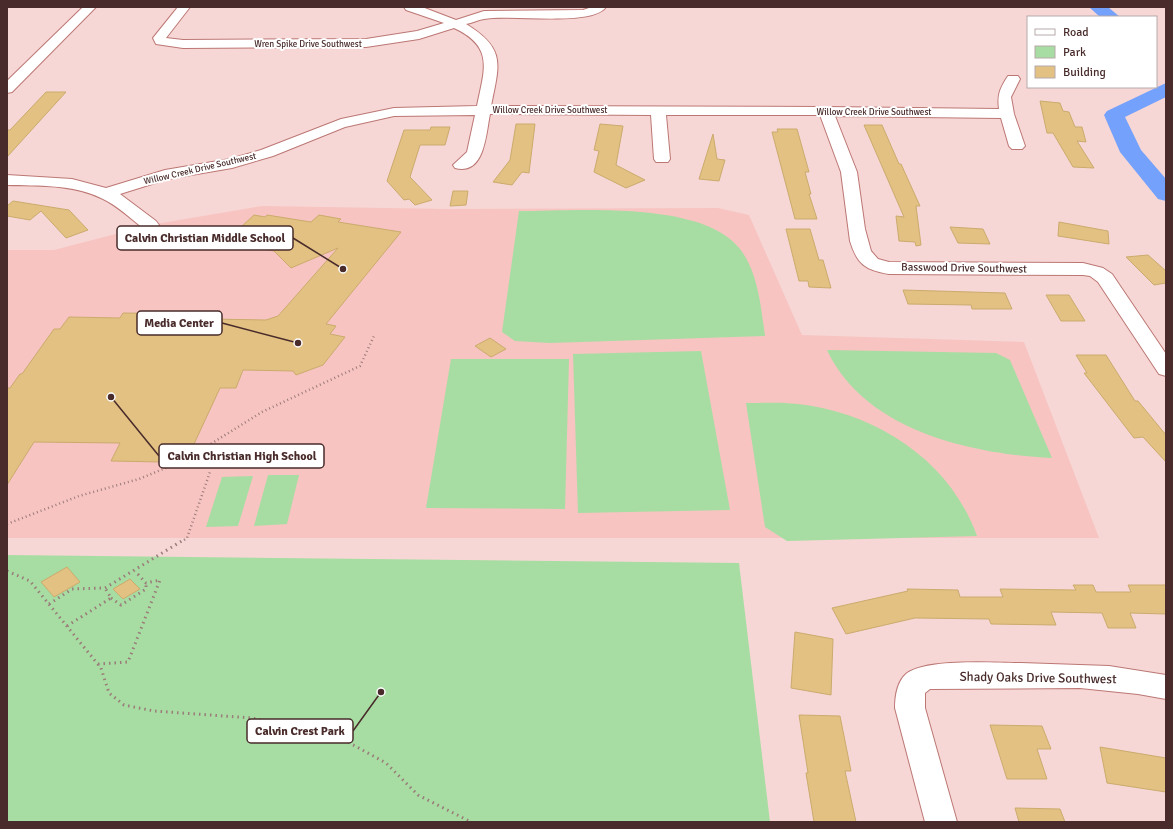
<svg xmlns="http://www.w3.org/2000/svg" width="1173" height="829" font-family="Signika,sans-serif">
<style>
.built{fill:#f7c4c1}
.green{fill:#a7dda2}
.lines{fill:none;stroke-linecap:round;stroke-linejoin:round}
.river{fill:#73a1fb;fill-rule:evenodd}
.building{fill:#e2c183;stroke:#cbab6d}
.minor-casing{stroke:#bc7774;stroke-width:2}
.path-far1{stroke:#9a7c7a;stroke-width:2.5;stroke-dasharray:1 3;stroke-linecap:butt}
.path{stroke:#9a7c7a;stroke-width:3;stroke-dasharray:1.5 4;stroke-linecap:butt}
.minor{fill:#fff;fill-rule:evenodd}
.labels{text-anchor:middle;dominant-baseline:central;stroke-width:4;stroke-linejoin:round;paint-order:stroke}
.far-street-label{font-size:9px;fill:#482b2a;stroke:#fff}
.street-label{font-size:11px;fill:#482b2a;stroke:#fff}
.near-street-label{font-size:13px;fill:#482b2a;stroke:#fff}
.leader{fill:none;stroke:#482b2a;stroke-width:1.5}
.callout-dot{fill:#482b2a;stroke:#fff;stroke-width:1.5}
.callout{fill:#fff;stroke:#482b2a;stroke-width:1.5}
.callout-label{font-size:12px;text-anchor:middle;font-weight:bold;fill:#482b2a}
</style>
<rect width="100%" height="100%" fill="#f6d7d5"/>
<polygon class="built" points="262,206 446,209 718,208 749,215 802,335 1024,342 1099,538 7,538 7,250 54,250 150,225"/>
<g class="green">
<path d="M519,211C575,211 703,200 740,249C758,272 761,307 765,336L550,343L515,341L502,332Z"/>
<path d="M827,350L996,353L1010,360L1052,458C971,454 865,431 827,350Z"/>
<polygon points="701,351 730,510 578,513 573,354"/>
<polygon points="451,359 569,359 565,509 426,508"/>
<path d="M746,403C763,403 780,402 798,404C876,413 950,460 977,536L787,541L765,527Z"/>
<polygon points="268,475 299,475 287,524 254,526"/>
<polygon points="253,476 238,526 206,527 222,477"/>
<polygon points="7,555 739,563 770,822 7,822"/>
</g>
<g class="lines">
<g class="river">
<polygon points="1089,7 1108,7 1120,17 1100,17"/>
<polygon points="1166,83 1166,97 1125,117 1141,150 1166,179 1166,201 1158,199 1120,152 1104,115 1107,111"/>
</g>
</g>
<g class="building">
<polygon points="46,92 66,92 7,157 7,130 10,130"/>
<polygon points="1040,101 1060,103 1063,111 1069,112 1075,127 1082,127 1086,142 1077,141 1094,168 1073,167 1053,133 1047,133"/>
<polygon points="516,124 535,124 529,173 522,172 512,185 493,182 510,160"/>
<polygon points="600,124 623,126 616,165 645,180 626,188 594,172 599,151 594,150"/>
<polygon points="864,125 882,125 899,164 901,164 920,206 916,206 921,245 916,246 915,242 899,241 896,216 904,217"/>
<polygon points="431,127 450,127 445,145 420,145 410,177 432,200 415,205 409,199 404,200 387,181 404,130 430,130"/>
<polygon points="777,129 797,129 809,172 805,172 811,194 809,194 817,219 795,219 772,132 778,132"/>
<polygon points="713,134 717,159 725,160 719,181 699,179"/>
<polygon points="453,191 468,191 466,205 450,206"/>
<polygon points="13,201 69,210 88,230 66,238 41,211 30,220 7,216 7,206"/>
<polygon points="254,215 265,217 267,215 311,222 319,215 341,219 338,222 401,232 326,324 336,326 330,334 345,337 323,365 296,375 293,371 243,370 236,388 220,388 194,444 171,444 162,462 111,461 120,443 34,442 7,485 7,388 10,388 20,374 22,374 54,329 60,329 69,317 120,318 123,313 211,314 209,319 266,320 278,316 338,248 291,268 274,251 236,244 239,241 228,239"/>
<polygon points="1059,222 1108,231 1109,244 1058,236"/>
<polygon points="950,227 983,229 990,244 958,243"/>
<polygon points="786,229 810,229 819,260 823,260 831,288 809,287 808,281 799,281"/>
<polygon points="1148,255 1166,271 1166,283 1154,285 1126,257"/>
<polygon points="903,290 1005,293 1012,309 972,309 971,305 908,304"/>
<polygon points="1046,295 1069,295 1085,321 1061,321"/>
<polygon points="490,338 506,349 491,357 475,346"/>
<polygon points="1076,355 1106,355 1135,401 1138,401 1166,435 1166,462 1143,437 1134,438 1084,373 1087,373"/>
<polygon points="67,567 80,582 54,597 41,582"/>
<polygon points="130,579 140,589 123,599 113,589"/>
<polygon points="1073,585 1093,585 1096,592 1131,592 1128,585 1166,585 1166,614 1130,613 1136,628 1108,628 1102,613 1051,612 1056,625 991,624 989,619 915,618 846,634 832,608 908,591 907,589 958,590 960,597 1003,597 1000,589 1076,590"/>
<polygon points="795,632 833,639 831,695 791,688"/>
<polygon points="799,715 840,716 851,771 845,771 856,822 814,822 806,773 808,773"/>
<polygon points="990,725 1042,726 1051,749 1037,749 1047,779 1007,779"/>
<polygon points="1100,747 1166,758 1166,792 1107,783"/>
<polygon points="1015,808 1060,809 1065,822 1019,822"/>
</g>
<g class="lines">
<g class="minor-casing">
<g id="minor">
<polygon points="83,7 96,7 12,92 7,93 7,81"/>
<path d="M178,7H190L166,38L183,40L366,39L417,31L444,23L406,10L404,7H422L456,20L484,11L583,10L592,7H606C592,27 510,14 484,19C478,20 472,23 466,24C507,49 499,65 491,106L826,107L999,109C997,95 1000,88 1008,76H1018L1020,79L1011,97L1014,114L1025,146L1022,149H1012L1009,146L1001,118L835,116L857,172L865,229L871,251L878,259L889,262L1083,263L1103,268L1112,274L1166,354V376L1159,374L1098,282L1090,276L1083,275L889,274C865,270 857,264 850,241L841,172L820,115H666L670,159L668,162H656L654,159L651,115L490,114C486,133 485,176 455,168L453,165L467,152L475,115L394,116L345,127L273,156L232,168L168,179L120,194L156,221L159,225L156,229L150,230L144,229C130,218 117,205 101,198C73,184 38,186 7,185V175L72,179L106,188L165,170L230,159L261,150L341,119L394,108L477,106C484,70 495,47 454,28L419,39L366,47L183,48L156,44L153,38Z"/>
<path d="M1021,663L1109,666L1166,675V699L1138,694L1080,688L930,689L925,693V708L957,822H925L895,708C895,697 897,682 906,674C925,658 996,663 1021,663Z"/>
</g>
</g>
<g class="path-far1">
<polyline points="7,524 79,496 139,479 185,460 262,412 360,366 374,336"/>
<polyline points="184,540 187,538 210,472"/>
</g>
<g class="path">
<polyline points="7,571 30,581 101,668 109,693 124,705 154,711 252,718 275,723 313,740 346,741 386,763 418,795 471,822"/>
<polyline points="111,598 121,605 146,589 146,583"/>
<polyline points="49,604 72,589 105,588 185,539"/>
<polyline points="67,626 111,598 105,588"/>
<polyline points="98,664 128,662 160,580 146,583 135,571"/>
</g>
<use href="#minor" class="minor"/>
</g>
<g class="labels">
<g class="far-street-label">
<text x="308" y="44">Wren Spike Drive Southwest</text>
<text x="550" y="110">Willow Creek Drive Southwest</text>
<text x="874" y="112">Willow Creek Drive Southwest</text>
<text transform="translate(200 169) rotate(-13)">Willow Creek Drive Southwest</text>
</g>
<g class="street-label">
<text transform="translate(964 268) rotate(1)">Basswood Drive Southwest</text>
</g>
<g class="near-street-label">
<text transform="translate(1038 678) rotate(1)">Shady Oaks Drive Southwest</text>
</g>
</g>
<path class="leader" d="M343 269L293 238M298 343L222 323M111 397L159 456M381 692L353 731"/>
<g class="callout-dot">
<circle cx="343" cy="269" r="4"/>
<circle cx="298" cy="343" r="4"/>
<circle cx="111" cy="397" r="4"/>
<circle cx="381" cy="692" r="4"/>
</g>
<g class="callout">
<rect x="117" y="226" width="176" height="24" rx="4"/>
<rect x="137" y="311" width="85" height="24" rx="4"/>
<rect x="159" y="444" width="165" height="24" rx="4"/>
<rect x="247" y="719" width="106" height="24" rx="4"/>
</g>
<g class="callout-label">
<text x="205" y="242">Calvin Christian Middle School</text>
<text x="179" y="327">Media Center</text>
<text x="242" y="460">Calvin Christian High School</text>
<text x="300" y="735">Calvin Crest Park</text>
</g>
<rect width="1173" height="829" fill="none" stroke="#482b2a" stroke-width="16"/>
<rect x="1027" y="16" width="130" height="72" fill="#ffffff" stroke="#b6aaaa"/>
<rect x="1035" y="29" width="20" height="6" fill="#ffffff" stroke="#b6aaaa"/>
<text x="1063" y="36" font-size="12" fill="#482b2a">Road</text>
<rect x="1035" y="46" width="20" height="12" fill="#a7dda2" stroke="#b6aaaa"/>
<text x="1063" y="56" font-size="12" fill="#482b2a">Park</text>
<rect x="1035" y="66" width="20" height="12" fill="#e2c183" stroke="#b6aaaa"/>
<text x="1063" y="76" font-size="12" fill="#482b2a">Building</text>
</svg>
